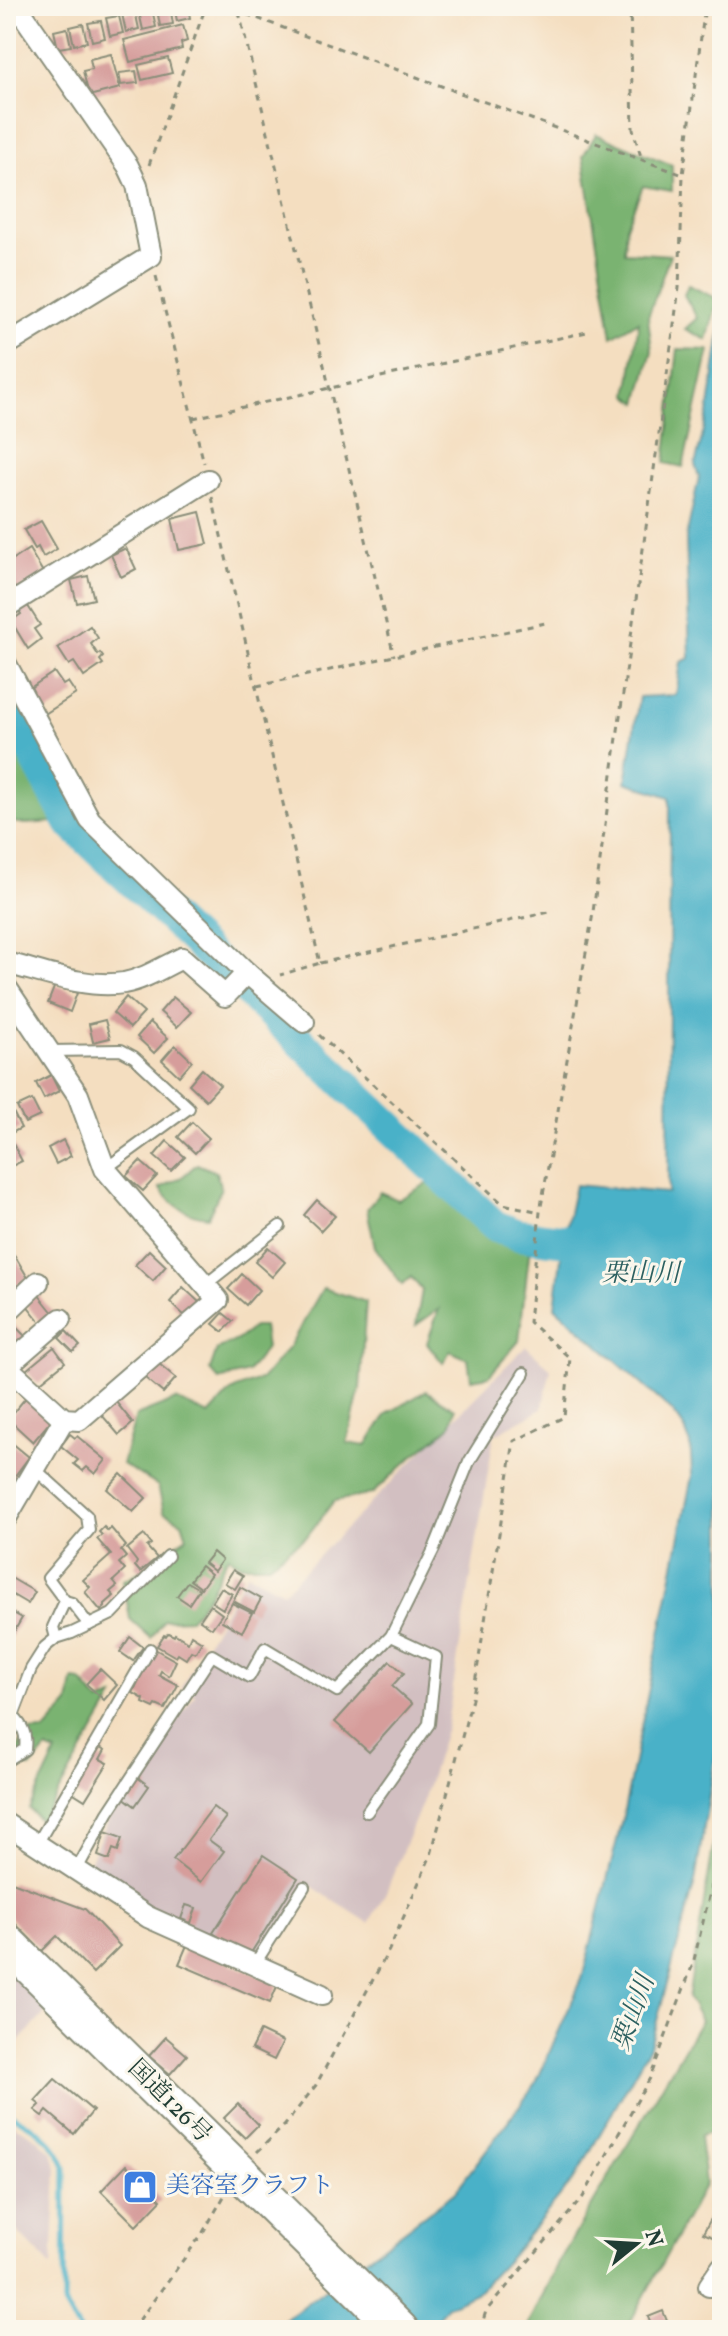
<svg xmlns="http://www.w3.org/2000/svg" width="728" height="2336" font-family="Vollkorn,'Noto Serif JP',serif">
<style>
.industrial{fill:#d2bfc1}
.forest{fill:#7ab371;stroke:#4c7852;stroke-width:2}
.water{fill:#49b1c8;stroke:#34777e;stroke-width:2}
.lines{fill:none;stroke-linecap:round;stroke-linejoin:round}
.stream{stroke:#49b1c8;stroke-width:5}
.river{stroke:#49b1c8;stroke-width:32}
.building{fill:#d69d9b}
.lane-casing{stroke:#8a8e7a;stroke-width:14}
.street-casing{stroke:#8a8e7a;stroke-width:24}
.highway-casing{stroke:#8a8e7a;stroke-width:40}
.path{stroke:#8a8e7a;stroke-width:3;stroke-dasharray:6 6;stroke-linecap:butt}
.lane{stroke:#fff;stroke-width:10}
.street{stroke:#fff;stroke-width:20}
.highway{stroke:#fff;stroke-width:36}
.labels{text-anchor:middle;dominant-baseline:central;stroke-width:6;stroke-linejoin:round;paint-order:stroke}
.street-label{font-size:24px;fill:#1f3d34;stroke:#fbf7ec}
.shop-label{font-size:24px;fill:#366cbe;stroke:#fbf7ec;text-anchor:start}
.water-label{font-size:26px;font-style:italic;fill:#2c6060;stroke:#fbf7ec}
</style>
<rect width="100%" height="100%" fill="#fbf7ec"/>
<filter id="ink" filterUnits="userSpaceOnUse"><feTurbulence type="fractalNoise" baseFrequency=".0125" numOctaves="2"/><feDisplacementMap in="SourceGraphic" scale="16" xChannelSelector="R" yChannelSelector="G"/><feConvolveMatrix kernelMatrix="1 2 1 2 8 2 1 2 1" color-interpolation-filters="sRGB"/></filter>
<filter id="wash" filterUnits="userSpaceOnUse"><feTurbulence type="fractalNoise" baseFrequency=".006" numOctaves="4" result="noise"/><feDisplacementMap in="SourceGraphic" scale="32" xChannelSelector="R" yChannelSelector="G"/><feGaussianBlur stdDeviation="1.8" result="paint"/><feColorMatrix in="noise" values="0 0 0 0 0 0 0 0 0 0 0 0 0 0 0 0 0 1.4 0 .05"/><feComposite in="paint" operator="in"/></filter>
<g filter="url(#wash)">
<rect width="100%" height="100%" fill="#f4dec0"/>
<g class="industrial">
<polygon points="526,1346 551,1369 542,1409 494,1435 447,1724 424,1798 386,1892 369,1923 310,1885 261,1964 153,1913 86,1869 113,1810 195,1695 181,1687 247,1573 283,1592"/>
<polygon points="6,1970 48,2010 6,2056"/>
<polygon points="6,2120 38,2139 52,2153 57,2168 52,2267 6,2220"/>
</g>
<g class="forest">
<polygon points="596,134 672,165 672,191 643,186 626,226 624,252 670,255 648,317 652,351 638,403 628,395 639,321 612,337 583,156"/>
<polygon points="688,285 718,299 707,340 685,329 697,318 684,295"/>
<polygon points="678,349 709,350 683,467 665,463"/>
<polygon points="6,691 35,762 53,822 25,824 6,821"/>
<path d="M197,1164L216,1172L221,1189L208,1217C186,1215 173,1206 160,1188L181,1178Z"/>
<polygon points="432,1181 486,1227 530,1246 519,1341 489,1376 471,1379 468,1359 450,1351 443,1363 427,1343 439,1309 416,1325 422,1290 411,1277 402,1285 375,1247 367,1209 380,1192 398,1200"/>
<polygon points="323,1288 366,1302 360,1388 347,1443 366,1446 387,1414 426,1391 455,1409 450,1427 413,1456 372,1494 334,1501 307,1536 267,1565 241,1565 228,1556 209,1594 190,1619 164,1620 151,1638 130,1619 123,1580 153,1565 166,1551 187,1537 182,1522 164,1512 158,1486 122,1464 136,1416 176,1400 209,1415 231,1391 262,1379 289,1347"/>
<polygon points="253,1327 263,1327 266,1348 248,1372 219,1380 210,1370 217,1350 239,1339"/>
<polygon points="73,1680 81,1681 99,1702 114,1697 41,1822 29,1809 56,1753 47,1749 30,1768 20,1763 19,1746 30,1732 45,1731 69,1704"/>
<polygon points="722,1793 722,2129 700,2135 705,2184 626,2330 526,2330 557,2265 701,2020 688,1998"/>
</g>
<path class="water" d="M722,319V1716L695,1882L650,2046L575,2178L510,2257L476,2293L447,2306L428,2330H271L454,2193L535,2085L582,1979L623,1816L692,1476C691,1446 692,1433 671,1410L555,1307L562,1250L549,1246L552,1230L566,1227L575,1185L668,1193L670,797L626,782L639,697L676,695L681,662L690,658L686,538L699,477L695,465L708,414Z"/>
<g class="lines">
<path class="stream" d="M6,2111C31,2126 54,2137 65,2166L64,2304L79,2330"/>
<polyline class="river" points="6,703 70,823 495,1226 519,1235 592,1244"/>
</g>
<g id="blocks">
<g class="building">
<polygon points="170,6 173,24 160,26 157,9"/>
<polygon points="174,6 188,6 190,18 177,21"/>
<polygon points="152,9 156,27 143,30 139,12"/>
<polygon points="135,11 139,29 126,32 122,14"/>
<polygon points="119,16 123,33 110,36 106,18"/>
<polygon points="101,21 105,38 92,41 88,23"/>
<polygon points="83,24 87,42 74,45 70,27"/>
<polygon points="183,25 187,41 181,43 182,49 130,62 124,40"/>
<polygon points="67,28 71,46 58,48 54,31"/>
<polygon points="111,54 120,88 89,96 83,71 92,69 90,59"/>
<polygon points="168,58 172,73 142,80 138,65"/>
<polygon points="136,71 138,83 121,85 119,73"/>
<polygon points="200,512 208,544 179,550 172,519"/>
<polygon points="41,521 57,549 43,557 38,547 35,549 24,530"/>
<polygon points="126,548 136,569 121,577 111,555"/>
<polygon points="29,549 44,574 17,591 6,575 6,564"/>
<polygon points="88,576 94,599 77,603 71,580"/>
<polygon points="26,603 40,625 34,629 41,639 28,649 11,621 21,614 17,608"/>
<polygon points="90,626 98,638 91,644 98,655 100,653 103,657 100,660 103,664 84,677 74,662 69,665 58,648"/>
<polygon points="54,672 63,685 68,682 76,694 43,715 27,690"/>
<polygon points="55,985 77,993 70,1012 48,1003"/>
<polygon points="126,997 144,1013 130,1028 113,1013"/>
<polygon points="173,997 191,1012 177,1027 160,1012"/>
<polygon points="105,1020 110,1038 93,1042 89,1024"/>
<polygon points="150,1022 168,1038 154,1053 137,1037"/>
<polygon points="175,1045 192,1061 179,1076 162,1060"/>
<polygon points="202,1069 220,1085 206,1100 189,1084"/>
<polygon points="51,1075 59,1091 44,1099 36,1083"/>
<polygon points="32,1100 40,1116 25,1123 17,1107"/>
<polygon points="13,1112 21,1128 6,1136 6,1115"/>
<polygon points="192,1122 209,1138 195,1153 178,1137"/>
<polygon points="63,1140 71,1156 56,1164 48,1148"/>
<polygon points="167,1141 185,1157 171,1171 154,1156"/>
<polygon points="13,1144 22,1161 6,1169 6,1148"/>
<polygon points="140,1161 157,1176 143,1191 126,1176"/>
<polygon points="317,1200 335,1216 321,1231 304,1215"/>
<polygon points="268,1247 285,1262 272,1277 255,1262"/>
<polygon points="149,1250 166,1266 153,1281 135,1265"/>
<polygon points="15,1256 28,1278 15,1287 6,1273 6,1262"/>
<polygon points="242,1274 259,1290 246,1305 228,1289"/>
<polygon points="183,1287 200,1303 187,1318 170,1302"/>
<polygon points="38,1294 54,1314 42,1324 26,1304"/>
<polygon points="223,1313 233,1321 223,1332 213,1324"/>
<polygon points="8,1319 27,1338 20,1345 17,1342 6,1353 6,1322"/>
<polygon points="66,1331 80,1346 73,1352 59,1338"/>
<polygon points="54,1347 65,1362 38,1384 26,1370"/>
<polygon points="158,1363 176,1378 163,1393 145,1378"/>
<polygon points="28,1395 54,1417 33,1442 8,1419"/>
<polygon points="116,1402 133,1423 119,1435 101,1414"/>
<polygon points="70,1434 75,1438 77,1436 106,1460 95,1474 87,1467 83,1471 74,1464 78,1460 61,1446"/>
<polygon points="6,1438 29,1457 14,1477 6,1471"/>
<polygon points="121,1474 146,1498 133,1512 107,1489"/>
<polygon points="104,1527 108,1531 111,1528 126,1546 121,1551 126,1557 119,1563 125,1570 113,1581 117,1586 110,1592 114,1596 105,1604 105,1607 101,1611 85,1592 90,1587 83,1580 111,1555 97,1539 102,1535 99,1532"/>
<polygon points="144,1535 151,1544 147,1547 157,1558 140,1572 135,1566 137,1562 127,1549"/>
<polygon points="213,1552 222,1560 214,1571 204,1563"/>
<polygon points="201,1566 211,1574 201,1588 190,1580"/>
<polygon points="233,1570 243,1576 235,1589 225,1583"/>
<polygon points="6,1575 35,1592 28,1604 6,1591"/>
<polygon points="187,1582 199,1589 189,1604 177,1596"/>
<polygon points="240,1587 261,1599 254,1612 233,1601"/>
<polygon points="221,1588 232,1594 223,1609 212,1602"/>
<polygon points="232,1603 252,1613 242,1632 222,1621"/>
<polygon points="210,1605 222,1614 212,1628 200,1620"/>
<polygon points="6,1609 22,1618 8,1642 6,1641"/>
<polygon points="168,1633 174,1636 175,1634 188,1642 191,1635 202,1642 195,1653 191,1651 186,1659 178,1654 176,1657 157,1646 164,1635 166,1636"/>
<polygon points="130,1637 143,1647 133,1661 120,1652"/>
<polygon points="153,1648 176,1661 169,1676 161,1671 159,1675 178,1685 165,1709 156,1705 154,1708 143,1703 144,1699 133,1693"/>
<polygon points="390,1661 404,1673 392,1686 412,1704 369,1752 335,1722"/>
<polygon points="100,1669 117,1685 104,1700 86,1684"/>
<polygon points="96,1745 105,1750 100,1759 108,1763 85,1800 69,1790"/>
<polygon points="137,1777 149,1786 135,1806 123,1797"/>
<polygon points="213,1807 226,1817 209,1840 224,1851 201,1882 173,1860"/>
<polygon points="105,1832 122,1838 118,1851 113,1849 109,1860 98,1856"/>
<polygon points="263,1855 298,1878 249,1956 213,1933"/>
<polygon points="12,1882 85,1909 120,1946 93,1973 57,1936 42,1951 6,1914 6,1890"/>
<polygon points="186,1905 196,1908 191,1923 181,1919"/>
<polygon points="187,1945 278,1984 270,2003 179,1964"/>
<polygon points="260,2031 283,2042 274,2060 251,2049"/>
<polygon points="166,2037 187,2055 170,2074 149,2056"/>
<polygon points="55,2079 93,2111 74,2134 47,2111 43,2116 35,2110 40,2105 35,2101"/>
<polygon points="238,2104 258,2125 245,2138 224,2118"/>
<polygon points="126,2165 161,2200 136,2226 101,2191"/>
<polygon points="713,2215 722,2220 722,2241 703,2233"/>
<polygon points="663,2311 667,2321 652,2327 648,2317"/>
</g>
</g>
</g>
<g filter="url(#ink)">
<use href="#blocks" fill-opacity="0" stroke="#8a8e7a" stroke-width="2"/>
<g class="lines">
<g class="lane-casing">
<g id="lane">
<polyline points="49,1051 121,1050 134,1057 189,1108 105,1169"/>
<polyline points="205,1285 280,1226"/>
<polyline points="35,1469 87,1516 89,1530 48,1578 65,1601 53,1627 56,1638"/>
<polyline points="65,1601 72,1603 89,1625"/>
<polyline points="6,1723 13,1716 31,1669 45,1647 56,1638 72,1633 112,1614 168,1556"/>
<path d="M6,1761L25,1749C27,1735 23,1726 13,1716"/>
<polyline points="367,1812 429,1724 436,1657 391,1636"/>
<polyline points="37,1844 150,1649"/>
<polyline points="77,1869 108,1813 212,1655 249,1677 265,1648 337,1691 391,1636 434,1549 469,1462 524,1373"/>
<polyline points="254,1965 304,1887"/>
</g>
</g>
<g class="street-casing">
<g id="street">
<polyline points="6,345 151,256 137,185 128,166 17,6"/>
<polyline points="6,607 208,480"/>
<polyline points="6,664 90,820 247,973 304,1022"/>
<path d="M6,963C43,972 85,989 124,983C145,979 163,967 182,958L225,996L247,973"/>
<polyline points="6,987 78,1095 105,1169 218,1300 79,1420 64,1419 6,1366"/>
<polyline points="6,1313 38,1282"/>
<polyline points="7,1366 61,1319"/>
<polyline points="6,1518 64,1419"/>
<polyline points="6,1824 148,1917 322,1995"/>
<polyline points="709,2286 722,2267"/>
</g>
</g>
<g class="highway-casing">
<polyline id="highway" points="6,1942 400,2330"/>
</g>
<g class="path">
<polyline points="224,6 683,175"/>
<polyline points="630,6 633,129 641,157"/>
<polyline points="239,12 394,656"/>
<polyline points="149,165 206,6"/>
<polyline points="156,276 204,463"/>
<polyline points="193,418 587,332"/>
<polyline points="212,497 320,963 280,975"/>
<polyline points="257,686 545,623"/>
<polyline points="320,963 554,911"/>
<polyline points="319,1035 503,1204 540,1212"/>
<polyline points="257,2152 285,2125 316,2085 389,1950 431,1855 473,1695 514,1441 564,1417 570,1358 529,1322 540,1212 592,919 679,288 683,175 705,6"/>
<polyline points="132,2330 202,2234 226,2193"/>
<polyline points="483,2330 482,2324 486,2311 583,2197 650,2078 693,1964 722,1842"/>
</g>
<use href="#lane" class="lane"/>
<use href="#street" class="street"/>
<use href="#highway" class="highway"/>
</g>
</g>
<defs>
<g id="shop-square" transform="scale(1.8)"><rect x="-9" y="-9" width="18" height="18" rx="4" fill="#3f7fe0" stroke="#fbf7ec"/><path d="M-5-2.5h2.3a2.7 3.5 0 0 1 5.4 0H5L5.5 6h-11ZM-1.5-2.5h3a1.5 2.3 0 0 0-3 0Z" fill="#fff"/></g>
</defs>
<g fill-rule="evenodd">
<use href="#shop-square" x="140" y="2187"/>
</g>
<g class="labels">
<g class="street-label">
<text transform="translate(169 2102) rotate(45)">国道126号</text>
</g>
<g class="shop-label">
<text x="166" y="2187">美容室クラフト</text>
</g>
<g class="water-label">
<text x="641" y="1274">栗山川</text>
<text transform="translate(634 2013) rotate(-70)">栗山川</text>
</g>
</g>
<rect width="728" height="2336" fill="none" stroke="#fbf7ec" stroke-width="32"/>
<g transform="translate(636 2244) rotate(72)" stroke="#fbf7ec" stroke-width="6" paint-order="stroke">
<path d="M0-6L14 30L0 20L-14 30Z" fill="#1f3d34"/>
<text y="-12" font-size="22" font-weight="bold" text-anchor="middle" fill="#1f3d34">N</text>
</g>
</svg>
